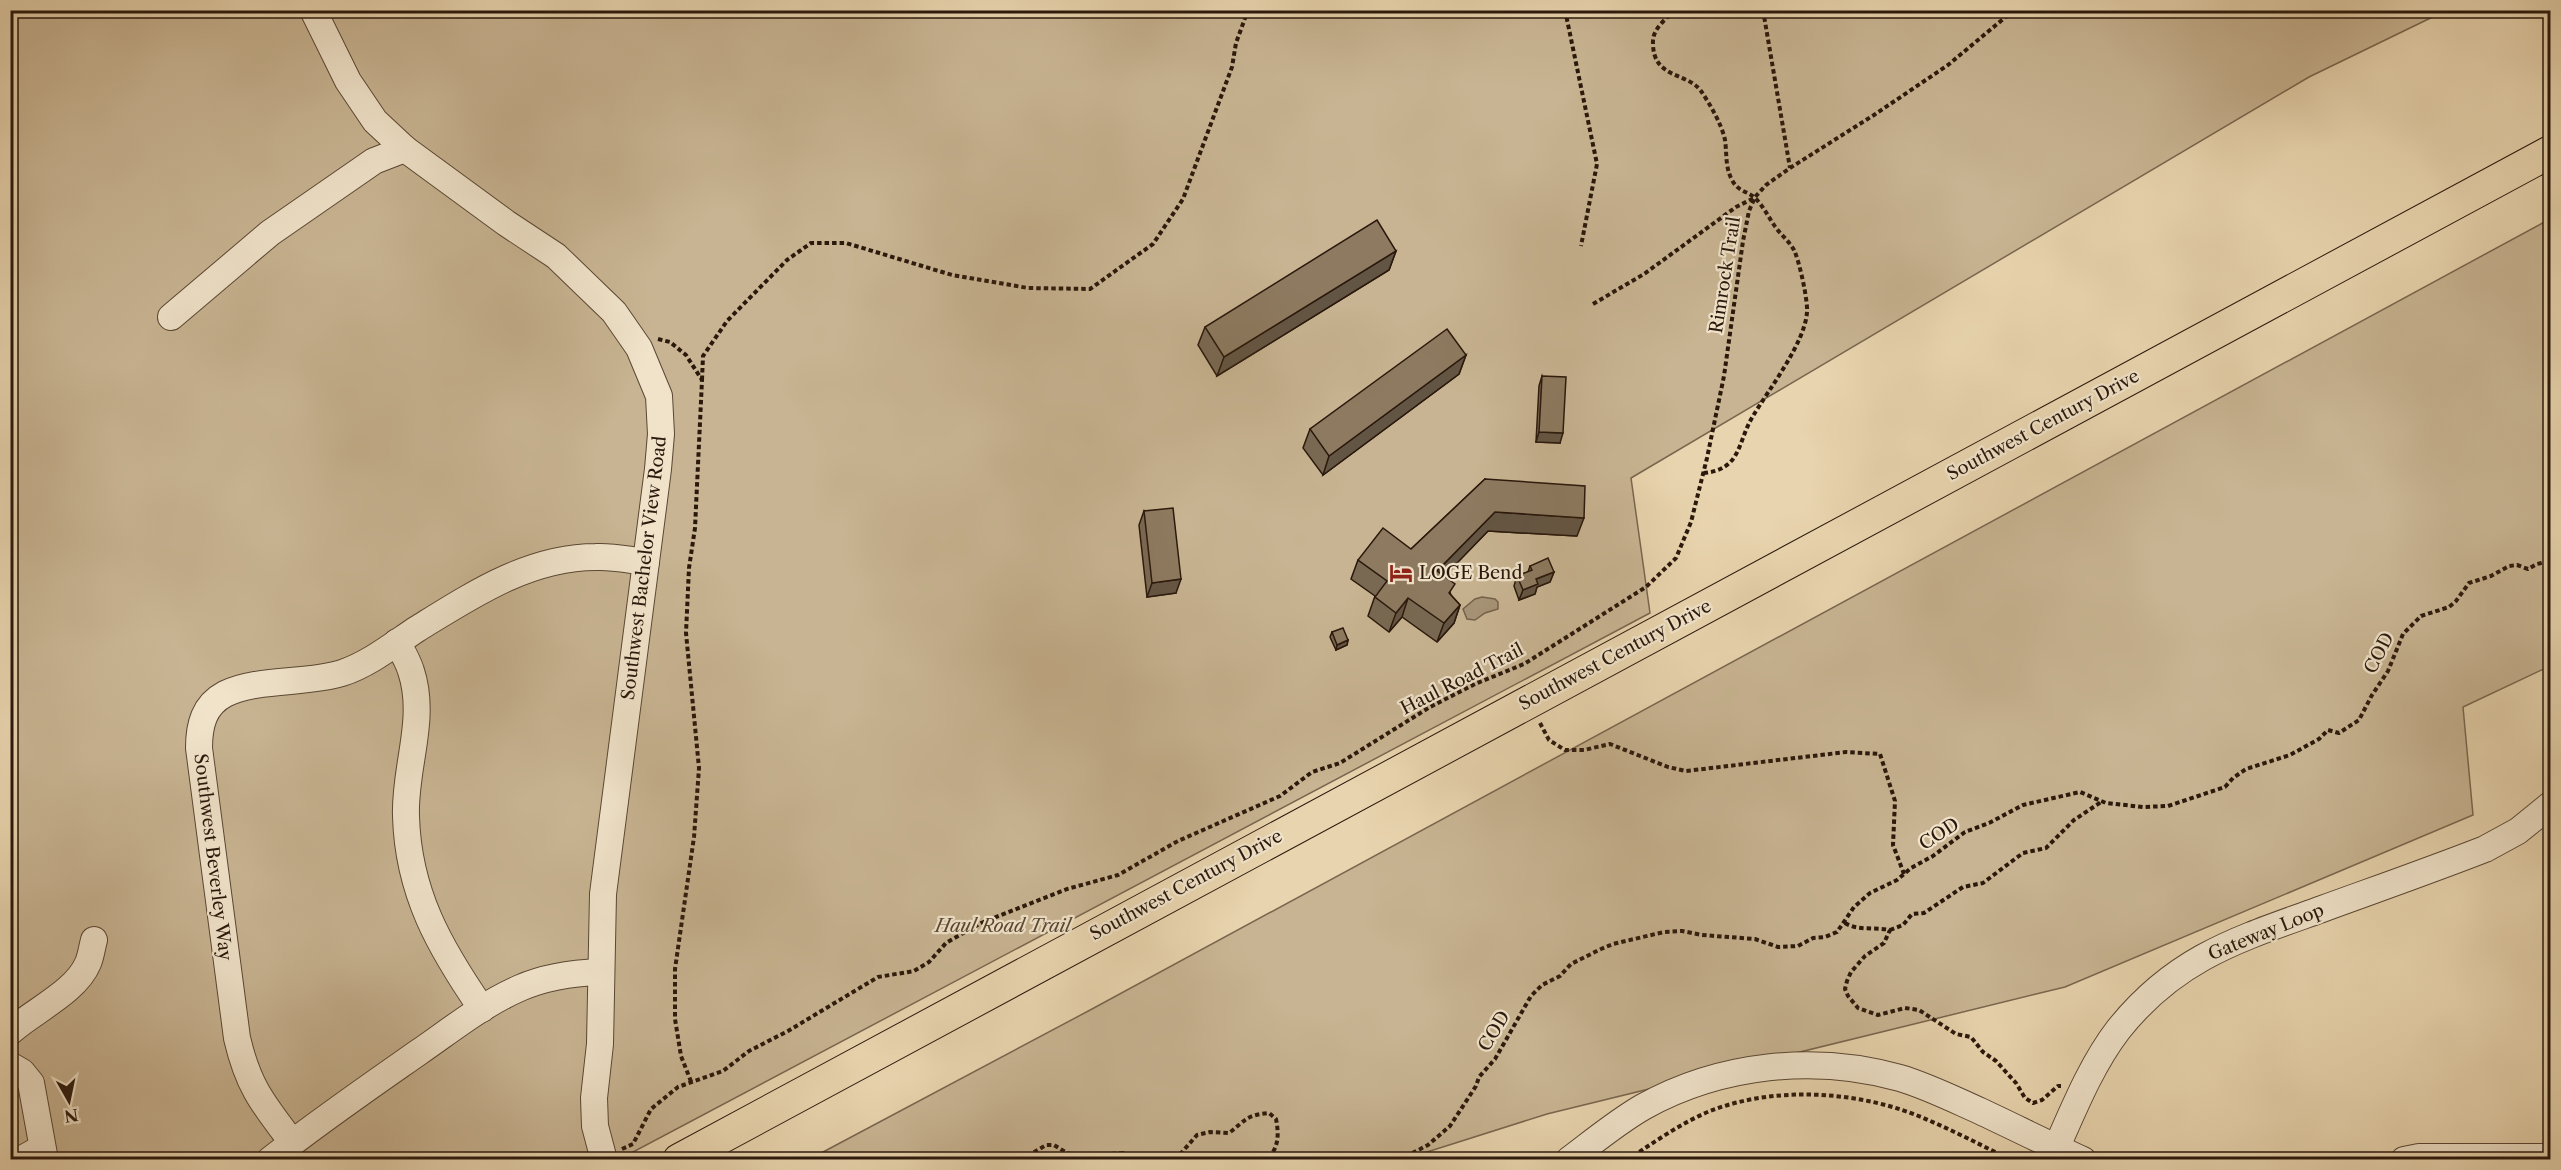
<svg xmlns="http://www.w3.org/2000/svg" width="2561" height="1170" font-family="'Libre Caslon Text',serif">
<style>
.green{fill:#c8b492;stroke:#79664f;stroke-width:1.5}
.water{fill:#a79477;stroke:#75624c;stroke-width:1.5}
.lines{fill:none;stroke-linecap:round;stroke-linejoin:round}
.minor-casing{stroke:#5a4734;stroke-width:28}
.major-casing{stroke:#2a180c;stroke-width:34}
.path{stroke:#2a180c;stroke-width:4;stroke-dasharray:4.5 3;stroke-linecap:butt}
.minor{stroke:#f0e3ca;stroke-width:26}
.major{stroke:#e8d4ae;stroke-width:32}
.wall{fill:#796953;stroke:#2a180c;stroke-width:1.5}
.shaded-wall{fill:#635543;stroke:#2a180c;stroke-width:1.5}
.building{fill:#8d7a60;stroke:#2a180c;stroke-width:1.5}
.labels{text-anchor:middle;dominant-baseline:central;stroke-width:4.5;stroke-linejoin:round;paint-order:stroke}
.street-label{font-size:18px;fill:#2a180c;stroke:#f0e3ca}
.poi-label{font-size:18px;fill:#2a180c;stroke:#f0e3ca;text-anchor:start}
.park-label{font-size:18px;font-style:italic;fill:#594734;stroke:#f0e3ca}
</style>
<rect width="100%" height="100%" fill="#e8d4ae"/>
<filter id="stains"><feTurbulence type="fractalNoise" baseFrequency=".00333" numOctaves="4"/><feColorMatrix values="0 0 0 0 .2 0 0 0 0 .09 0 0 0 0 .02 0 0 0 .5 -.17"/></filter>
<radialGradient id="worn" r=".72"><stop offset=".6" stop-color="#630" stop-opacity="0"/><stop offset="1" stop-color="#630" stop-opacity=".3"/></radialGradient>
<g class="green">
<polygon points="10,11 2445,11 2309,77 1631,478 1650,613 618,1160 11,1159"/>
<polygon points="2550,219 2550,666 2463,707 2473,815 2065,987 1547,1114 1405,1159 808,1160 1092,1009"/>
</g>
<polygon class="water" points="1482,597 1495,599 1498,602 1498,609 1485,613 1475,620 1467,619 1463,609 1475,599"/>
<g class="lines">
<g class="minor-casing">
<g id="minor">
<polyline points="313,10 348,81 375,121 405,149 506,223 556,256 614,312 639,348 659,396 661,434 658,469 603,894 600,1044 594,1098 595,1126 604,1160"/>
<polyline points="171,317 270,233 374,161 405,149"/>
<path d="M397,642C402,651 408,661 411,671C427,719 404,768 406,816C408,893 440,948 482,1009"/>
<path d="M10,1032C33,1011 76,992 88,963C91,956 92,947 94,940"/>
<polyline points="10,1065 22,1072 31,1083 45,1160"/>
<path d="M292,1142C263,1104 248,1086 237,1038L199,748C199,725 204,705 225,694C257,678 308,684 342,673C369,664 393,645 417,629C472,595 529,557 596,557C612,556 629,560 646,562"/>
<polyline points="20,1160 42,1148"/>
<path d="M270,1160C318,1122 369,1087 419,1052C451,1030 483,1004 520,988C545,977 572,973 600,972"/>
<path d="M1569,1160C1593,1142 1617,1122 1643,1107C1720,1064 1815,1054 1900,1078C1927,1086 1953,1099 1980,1111C2014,1127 2048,1144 2083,1160"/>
<path d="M2051,1160C2071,1116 2089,1068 2118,1030C2176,957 2239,939 2322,909C2377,889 2431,870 2485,849L2518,831L2550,805"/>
<polyline points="2404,1160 2419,1157 2550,1157"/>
</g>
</g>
<g class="major-casing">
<polyline id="major" points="679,1160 2550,152"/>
</g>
<g class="path">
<polyline points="1565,10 1597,164 1581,246"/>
<path d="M1675,10C1666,19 1652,29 1653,43C1653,79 1687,72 1701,91C1710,104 1722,125 1725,140C1727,154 1725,167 1732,180C1738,192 1748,191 1756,199C1763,206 1768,216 1774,225C1780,234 1789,241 1794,250C1799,260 1808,300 1807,312C1805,343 1769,389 1753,416C1737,442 1742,470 1703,473"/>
<polyline points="1763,10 1790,168"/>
<polyline points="1593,304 1644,274 1736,207 1754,198"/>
<polyline points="658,339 670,342 686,355 702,380 695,528 689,568 686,633 699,768 694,837 675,969 675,1019 681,1056 692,1084"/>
<polyline points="702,380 703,356 727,321 787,260 811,243 846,243 952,275 1028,288 1090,289 1153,244 1183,199 1232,67 1236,43 1248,10"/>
<polyline points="1540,723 1549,740 1565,750 1584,750 1610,744 1668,767 1686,771 1846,752 1880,754 1895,801 1893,845 1904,874"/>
<path d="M1845,923C1858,931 1875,927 1890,930L1884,943L1865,956L1851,972L1847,981L1845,989L1848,996L1858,1008L1878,1015L1905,1008L1919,1010L1956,1034L1971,1037L1983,1052L1996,1061L2016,1083L2025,1098L2033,1103L2042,1100L2058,1086H2061"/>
<polyline points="1890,930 1903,925 1912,914 1924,913 1963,887 1983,883 2023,853 2046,848 2074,820 2101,802"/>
<polyline points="622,1149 633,1144 651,1109 678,1087 723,1071 749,1051 788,1031 878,977 914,971 929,962 946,943 981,923 1067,889 1118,875 1178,841 1280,796 1312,772 1340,763 1430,707 1475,684 1524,664 1646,587 1676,558 1691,522 1707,458 1724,376 1743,241 1749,211 1755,197 1766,185 1790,168 1874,115 1948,65 2014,10"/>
<polyline points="1021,1160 1046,1145 1054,1145 1067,1153 1078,1156 1123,1153 1130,1160"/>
<path d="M1175,1160L1197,1135L1210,1132L1229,1133C1246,1120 1246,1115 1269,1113L1276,1119C1279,1135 1279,1147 1267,1160"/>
<polyline points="1302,1160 1312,1160"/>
<polyline points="1399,1160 1428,1145 1450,1126 1476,1086 1479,1077 1495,1059 1531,996 1542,985 1560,976 1571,964 1601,949 1613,944 1664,932 1682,931 1702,935 1755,939 1778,947 1798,946 1813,938 1825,937 1837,932 1854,907 1870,893 1897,880 1911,868 1933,856 1965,832 1989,823 2023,805 2080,792 2106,803 2143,807 2168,806 2225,787 2233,778 2246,769 2290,755 2319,739 2328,730 2339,733 2359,720 2372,695 2388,671 2403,634 2421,616 2449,607 2456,601 2469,583 2491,576 2509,566 2517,565 2528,569 2537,564 2550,561"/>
<path d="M1627,1160C1653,1143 1681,1123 1710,1111C1777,1085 1863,1091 1928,1120C1956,1132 1983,1146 2011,1160"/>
</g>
<use href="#minor" class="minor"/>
<use href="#major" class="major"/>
</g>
<g class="wall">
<polygon points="1396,251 1389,270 1217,376 1198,345 1205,327"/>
<polygon points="1466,355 1459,374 1323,475 1303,448 1310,429"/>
<polygon points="1542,376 1560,443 1536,442 1539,386"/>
<polygon points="1485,479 1577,536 1488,531 1444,576 1451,595 1460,605 1454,623 1437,642 1402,617 1389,632 1368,616 1375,596 1351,579 1358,560 1411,549"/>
<polygon points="1144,511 1176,593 1147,597 1139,525"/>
<polygon points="1530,566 1554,572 1550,582 1537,587 1535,594 1519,600 1514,586 1517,576 1528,572"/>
<polygon points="1332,632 1348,640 1347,645 1336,650 1330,637"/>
</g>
<g class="shaded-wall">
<polygon points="1396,251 1389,270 1217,376 1224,357"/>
<polygon points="1466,355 1459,374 1323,475 1329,456"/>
<polygon points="1539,432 1563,433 1560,443 1536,442"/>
<polygon points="1495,512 1584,518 1577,536 1488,531 1431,590 1437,571"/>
<polygon points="1554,572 1550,582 1537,587 1535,594 1519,600 1523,590 1536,579"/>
<polygon points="1181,579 1176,593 1147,597 1152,583"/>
<polygon points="1408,598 1402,617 1389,632 1396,613"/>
<polygon points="1460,605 1454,623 1437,642 1444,623"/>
<polygon points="1348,640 1347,645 1336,650 1337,645"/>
</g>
<g class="building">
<polygon points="1377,220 1396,251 1224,357 1205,327"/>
<polygon points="1447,329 1466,355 1329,456 1310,429"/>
<polygon points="1542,376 1566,377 1563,433 1539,432"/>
<polygon points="1485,479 1585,486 1584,518 1495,512 1437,571 1455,584 1449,593 1460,605 1444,623 1408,598 1396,613 1375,597 1387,581 1358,560 1383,528 1411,549"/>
<polygon points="1173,508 1181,579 1152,583 1144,511"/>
<polygon points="1548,558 1554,572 1536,579 1538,584 1523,590 1517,576 1532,570 1530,566"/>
<polygon points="1343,628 1348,640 1337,645 1332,632"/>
</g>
<defs>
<g id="hotel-bare" transform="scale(1.8)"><path d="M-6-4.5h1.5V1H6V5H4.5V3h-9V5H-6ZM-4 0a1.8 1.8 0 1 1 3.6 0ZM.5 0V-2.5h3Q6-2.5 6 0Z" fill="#8f2418" stroke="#f0e3ca" stroke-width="2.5" paint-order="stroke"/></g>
</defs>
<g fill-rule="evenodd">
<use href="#hotel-bare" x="1401" y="573"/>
</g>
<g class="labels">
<g class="street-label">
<text transform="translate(1725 275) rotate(-81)">Rimrock Trail</text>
<text transform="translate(2043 425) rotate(-28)">Southwest Century Drive</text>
<text transform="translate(644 568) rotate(-83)">Southwest Bachelor View Road</text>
<text transform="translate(2379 653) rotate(-63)">COD</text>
<text transform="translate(1615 655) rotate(-28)">Southwest Century Drive</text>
<text transform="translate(1462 679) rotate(-27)">Haul Road Trail</text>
<text transform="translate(1939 834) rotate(-33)">COD</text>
<text transform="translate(213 857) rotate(83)">Southwest Beverley Way</text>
<text transform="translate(1186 885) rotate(-28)">Southwest Century Drive</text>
<text transform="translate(2266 932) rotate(-22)">Gateway Loop</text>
<text transform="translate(1494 1031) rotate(-59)">COD</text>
</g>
<g class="poi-label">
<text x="1419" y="573">LOGE Bend</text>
</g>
<g class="park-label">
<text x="1003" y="926">Haul Road Trail</text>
</g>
</g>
<rect width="2561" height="1170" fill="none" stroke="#e8d4ae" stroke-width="36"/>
<rect x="12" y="12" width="2537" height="1146" fill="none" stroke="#2a180c" stroke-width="3"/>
<rect x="18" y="18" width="2525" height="1134" fill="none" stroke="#2a180c" stroke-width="1.5"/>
<g transform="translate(69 1101) rotate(171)" stroke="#f0e3ca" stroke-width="4.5" paint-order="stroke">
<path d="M0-4.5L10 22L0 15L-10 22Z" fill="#2a180c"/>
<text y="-9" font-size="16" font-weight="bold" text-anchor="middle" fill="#2a180c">N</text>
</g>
<rect width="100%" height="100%" filter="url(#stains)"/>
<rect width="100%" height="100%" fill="url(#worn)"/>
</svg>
